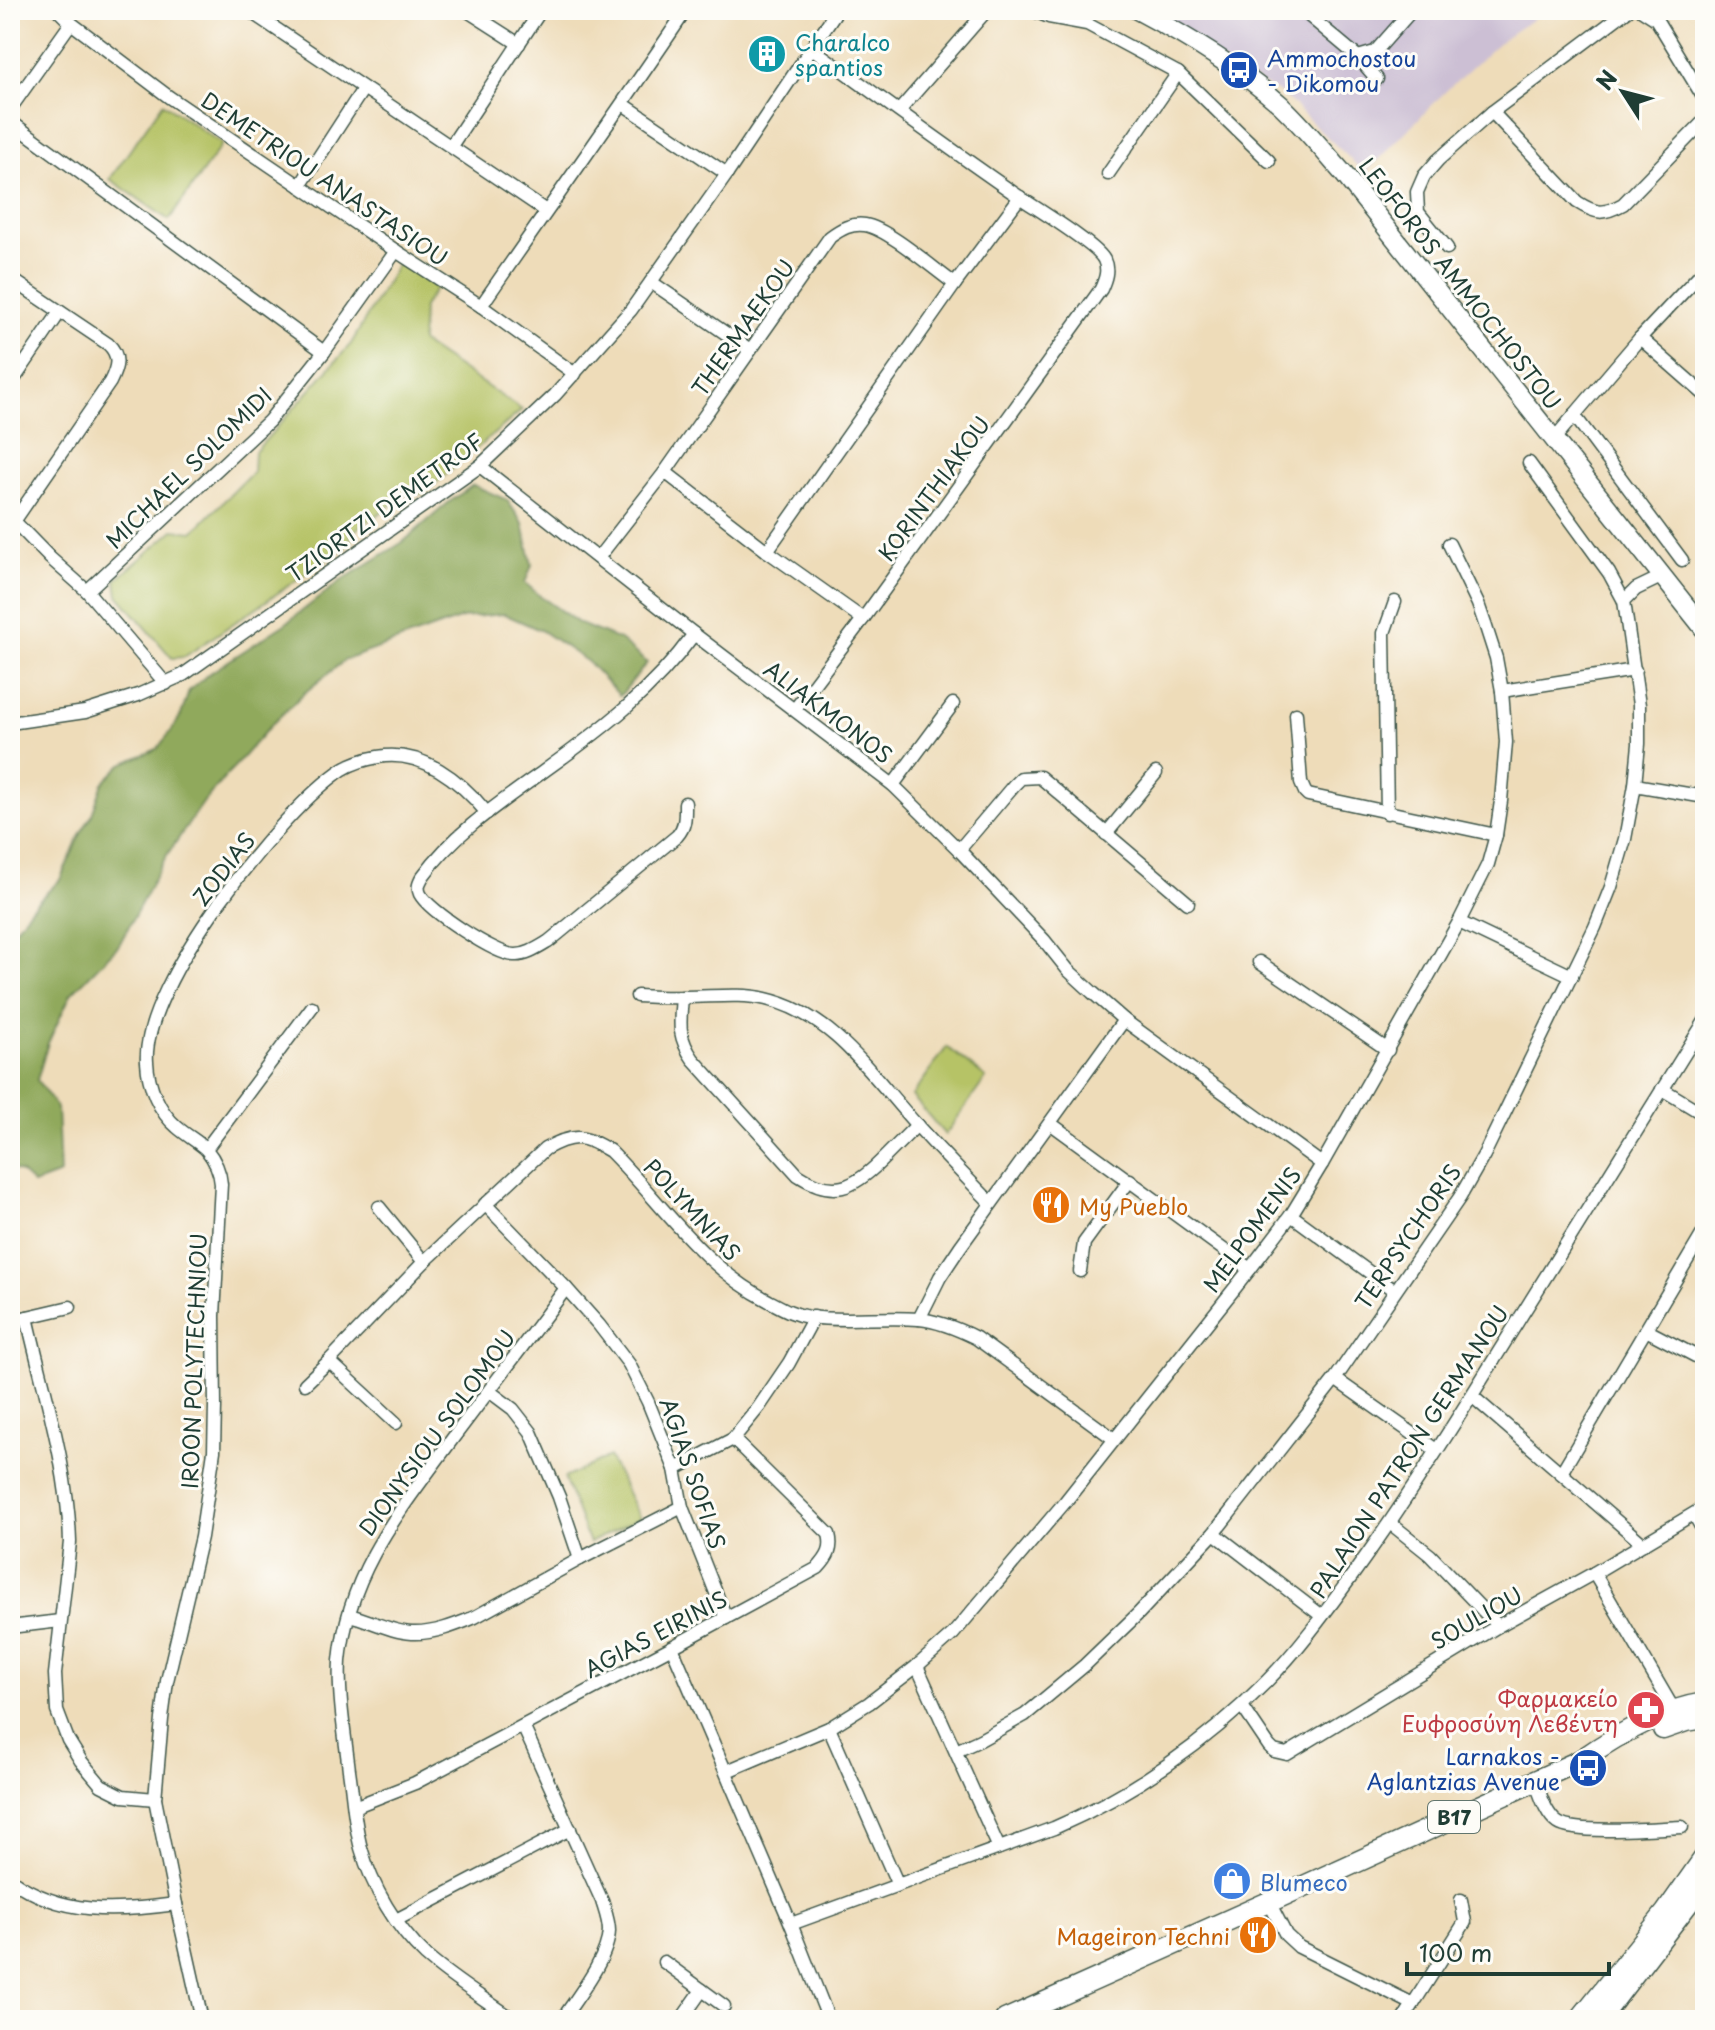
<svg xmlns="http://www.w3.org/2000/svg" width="1715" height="2030" font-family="'Playpen Sans',sans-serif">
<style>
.industrial{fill:#ccbfd4}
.green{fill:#b6c366;stroke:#6a804d;stroke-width:2}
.forest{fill:#90a95b;stroke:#587348;stroke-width:2}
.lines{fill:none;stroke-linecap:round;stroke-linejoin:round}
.minor-casing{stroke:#3e5548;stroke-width:15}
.secondary-casing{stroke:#3e5548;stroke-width:21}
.primary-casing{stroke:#3e5548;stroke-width:23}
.minor{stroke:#fff;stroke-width:12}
.secondary{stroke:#fff;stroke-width:18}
.primary{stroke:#fff;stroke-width:20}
.labels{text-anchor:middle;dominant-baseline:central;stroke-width:6;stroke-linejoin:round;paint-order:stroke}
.shield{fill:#fdfcf7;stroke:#62766e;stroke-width:2}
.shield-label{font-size:20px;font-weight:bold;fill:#1f3d34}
.culture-label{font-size:22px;fill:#0d838f;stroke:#fdfcf7;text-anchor:start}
.transit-label{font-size:22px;fill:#164399;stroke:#fdfcf7;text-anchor:start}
.street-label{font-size:22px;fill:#1f3d34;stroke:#fdfcf7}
.food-label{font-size:22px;fill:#c56008;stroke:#fdfcf7;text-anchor:start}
.health-label{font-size:22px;fill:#be3a42;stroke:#fdfcf7;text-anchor:end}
.shop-label{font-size:22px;fill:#366cbe;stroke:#fdfcf7;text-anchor:start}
</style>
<rect width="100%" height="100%" fill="#fdfcf7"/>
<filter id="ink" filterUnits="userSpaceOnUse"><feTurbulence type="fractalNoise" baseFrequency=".0125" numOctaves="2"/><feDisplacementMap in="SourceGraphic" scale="16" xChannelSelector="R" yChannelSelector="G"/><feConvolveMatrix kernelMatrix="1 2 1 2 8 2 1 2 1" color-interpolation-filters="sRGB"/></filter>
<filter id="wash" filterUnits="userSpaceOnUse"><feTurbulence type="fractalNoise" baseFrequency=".006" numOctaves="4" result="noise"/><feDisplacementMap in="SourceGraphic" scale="32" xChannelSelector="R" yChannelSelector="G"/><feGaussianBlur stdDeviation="1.8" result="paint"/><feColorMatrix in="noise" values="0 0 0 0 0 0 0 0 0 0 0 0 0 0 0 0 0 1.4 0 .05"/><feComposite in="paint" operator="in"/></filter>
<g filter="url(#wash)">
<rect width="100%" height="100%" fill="#eedcb9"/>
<polygon class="industrial" points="1129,10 1547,10 1503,39 1446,91 1365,173 1283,95"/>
<g class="green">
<polygon points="163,103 222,144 169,220 110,179"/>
<polygon points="399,261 438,285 423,307 421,342 522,410 423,494 408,493 350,534 351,543 184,657 172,658 118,595 116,580 174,530 193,532 253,472 254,453 351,344"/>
<polygon points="947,1047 986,1078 945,1135 912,1096"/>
<polygon points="609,1457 640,1518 589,1543 564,1478"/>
</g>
<polygon class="forest" points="473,485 507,500 523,524 532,565 525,583 540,596 580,624 620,640 647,663 620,696 588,662 542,631 504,614 462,618 345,660 303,694 271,725 205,800 165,858 119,945 71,994 48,1043 37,1080 57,1108 60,1174 33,1184 20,1172 10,1168 10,973 13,963 10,961 10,936 30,909 60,880 82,831 91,817 103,783 122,764 157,749 172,730 181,715 189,691 207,675 285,624 342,580 403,542 448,503"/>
</g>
<g filter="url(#ink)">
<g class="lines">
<g class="minor-casing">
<g id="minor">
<polyline points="58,10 71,23 169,97 396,251 481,306 575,374"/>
<polyline points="248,10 546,211"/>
<polyline points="466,10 519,44"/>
<polyline points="1032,10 1049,17 1087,24 1178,73 1108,174"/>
<polyline points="1302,10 1358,57 1377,79"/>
<polyline points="1642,10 1656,19 1705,100"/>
<polyline points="1358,57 1375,52 1412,10"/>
<polyline points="1178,73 1269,161"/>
<polyline points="623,104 727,174"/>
<polyline points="10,109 71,23"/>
<polyline points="899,111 987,10"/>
<path d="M1492,112L1577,202C1596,214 1603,215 1623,204L1705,120"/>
<polyline points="10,121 324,352"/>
<polyline points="451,146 541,10"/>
<polyline points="300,186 363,89"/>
<polyline points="1447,248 1418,212 1417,192 1424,176 1438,160 1492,112 1628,10"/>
<path d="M10,278L108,344C121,356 117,368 110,382L15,520"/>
<polyline points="651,282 750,350"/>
<path d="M481,306C549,207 619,110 686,10"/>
<polyline points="1640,338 1705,395"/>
<polyline points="10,385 60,312"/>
<polyline points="1574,415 1682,560"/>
<polyline points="1554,439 1640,338 1705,269"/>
<polyline points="1529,463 1609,573 1624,601"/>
<polyline points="480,466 694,634 893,785 959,850 1044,940 1068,970 1092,992 1124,1020 1322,1164"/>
<polyline points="665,472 767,551 863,619"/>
<polyline points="10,517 50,558 87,591 166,684"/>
<polyline points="767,551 955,284 1020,197"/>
<path d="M598,558L665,472L830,237C841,229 851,223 865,225C887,228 935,270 955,284"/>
<polyline points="87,591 269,421 324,352 396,251"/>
<polyline points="1502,691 1635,670"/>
<path d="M795,709L863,619L1101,289C1105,280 1109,270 1104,260C1098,246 1037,209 1021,198C951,150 882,99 813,49"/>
<polyline points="1296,714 1301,783 1305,792 1308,795 1496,835"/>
<polyline points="10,723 85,712 138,695 183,675 480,466 555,395 631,310 727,174 837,10"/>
<polyline points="893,785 953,704"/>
<polyline points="1635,785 1705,797"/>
<path d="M685,803C685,816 686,826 677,836L548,942C538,948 526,956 514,955C495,954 429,911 420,894C417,887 419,883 423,876C454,833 501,802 544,771C601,730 652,692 694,634"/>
<polyline points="1387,813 1384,633 1395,602"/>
<polyline points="1106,834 1156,773"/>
<polyline points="959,850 1014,785 1021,778 1040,777 1188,903"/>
<polyline points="1459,922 1572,976"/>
<polyline points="1259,962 1388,1050"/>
<path d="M637,996C653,997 670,998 686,997C713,997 740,993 766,999C832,1014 871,1074 914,1122C939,1150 965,1176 991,1203"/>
<path d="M682,997C680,1023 677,1036 693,1059L798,1175C833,1198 853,1189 881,1161C893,1149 905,1137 917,1125"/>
<polyline points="1662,1089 1705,1115"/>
<polyline points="1050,1123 1250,1269"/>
<path d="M206,1149C197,1141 186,1135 177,1127C159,1112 148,1085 147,1062C141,986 281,810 343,769C353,763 366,759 378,757C422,749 461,781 487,813"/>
<polyline points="485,1204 566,1288 599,1325 629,1364 648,1402 675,1469 682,1507 726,1618"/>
<polyline points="379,1207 424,1262"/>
<polyline points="1291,1215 1395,1291"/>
<polyline points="1080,1271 1084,1243 1130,1180"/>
<path d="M27,1317C44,1392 68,1466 70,1542L55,1674L57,1711L68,1740L81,1761L101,1785L123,1796L155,1799"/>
<polyline points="919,1319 940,1277 960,1247 1124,1020"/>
<polyline points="10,1321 70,1307"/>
<polyline points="1646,1330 1705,1361"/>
<polyline points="329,1361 396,1423"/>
<polyline points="1335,1379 1436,1450"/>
<path d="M305,1384L329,1361L424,1262L545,1149C573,1133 584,1135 610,1151C662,1203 702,1267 769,1301C782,1308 794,1315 809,1317C845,1322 882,1316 919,1319C939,1321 958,1329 976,1338L1114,1439"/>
<polyline points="489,1391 513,1409 531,1432 559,1497 580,1559"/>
<polyline points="1472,1396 1643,1544"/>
<polyline points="675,1469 733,1439 759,1407 789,1363 814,1317"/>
<polyline points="1561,1473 1705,1230"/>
<polyline points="1694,1514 1705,1534"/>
<polyline points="1390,1523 1430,1555 1498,1626"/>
<polyline points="1214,1533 1322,1616"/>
<polyline points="1594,1573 1674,1710"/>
<path d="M349,1615C370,1620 391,1632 412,1633C433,1634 456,1625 475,1617L580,1559L682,1507"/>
<polyline points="10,1627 60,1621"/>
<polyline points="672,1647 791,1924 829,2020"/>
<polyline points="917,1666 999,1848"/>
<polyline points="1242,1706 1269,1746 1274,1751 1287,1754 1498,1626 1594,1573 1705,1507"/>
<path d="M523,1726L602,1901C605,1911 609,1921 609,1931C608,1959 577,1997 562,2020"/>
<polyline points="829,1728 898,1885"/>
<polyline points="956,1751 980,1740 1025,1715 1085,1665 1139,1613 1214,1533 1335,1379 1460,1197 1484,1155 1595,927 1611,887 1625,839 1635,785 1639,744 1639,705 1624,601 1636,589 1663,576"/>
<polyline points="727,1771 829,1728 869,1703 917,1666 953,1634 1065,1502 1250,1269 1291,1215 1322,1164 1459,922 1488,864 1496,835 1501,801 1506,742 1502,691 1496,658 1486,627 1478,604 1449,544"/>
<path d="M1535,1780C1540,1793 1545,1814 1558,1823C1575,1835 1658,1828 1682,1827"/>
<path d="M354,1807L415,1783L672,1647L818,1568C828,1557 833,1549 829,1534L733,1439"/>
<path d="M10,1879C61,1916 117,1912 176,1904"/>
<polyline points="1269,1902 1286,1935 1299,1947 1413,2004"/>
<polyline points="396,1920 570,1829"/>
<path d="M791,1924L1054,1828C1133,1794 1207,1742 1267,1681C1300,1648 1327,1610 1354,1573C1406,1501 1453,1426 1500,1350C1568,1240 1636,1130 1705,1021"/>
<polyline points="664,1962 724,2006"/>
<path d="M202,2020L176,1904L155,1799L162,1719L167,1681L201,1537L214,1451L215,1406L214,1316L221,1184C220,1170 215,1160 206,1149L312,1007"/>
<path d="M514,2020C485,1999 453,1980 426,1956C396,1928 372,1887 361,1848C354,1823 353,1796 349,1770C345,1736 338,1695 340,1661C348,1571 402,1508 453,1438C491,1388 529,1338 566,1288"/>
<polyline points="681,2020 702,1990"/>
<polyline points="1403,2020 1465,1922 1461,1900"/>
</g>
</g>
<g class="secondary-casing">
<g id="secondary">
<path d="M1137,10C1188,37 1238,67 1281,105C1303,126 1323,150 1343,173L1705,630"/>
<polyline points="1578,2020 1665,1912 1705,1855"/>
<polyline points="1600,2020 1705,1883"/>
</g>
</g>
<g class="primary-casing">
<g id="primary">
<polyline points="1663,1729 1686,1721 1705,1718"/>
<path d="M1005,2020L1269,1902L1581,1760C1618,1734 1660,1710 1705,1703"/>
</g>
</g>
<use href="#minor" class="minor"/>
<use href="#secondary" class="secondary"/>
<use href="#primary" class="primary"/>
</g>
</g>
<defs>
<g id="building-disc" transform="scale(2)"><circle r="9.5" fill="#0f9aa8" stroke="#fdfcf7"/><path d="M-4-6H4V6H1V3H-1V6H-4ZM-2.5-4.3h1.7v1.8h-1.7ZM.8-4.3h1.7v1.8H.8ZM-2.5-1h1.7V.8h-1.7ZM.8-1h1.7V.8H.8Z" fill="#fff"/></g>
<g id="bus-disc" transform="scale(2)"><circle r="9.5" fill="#1a4fb4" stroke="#fdfcf7"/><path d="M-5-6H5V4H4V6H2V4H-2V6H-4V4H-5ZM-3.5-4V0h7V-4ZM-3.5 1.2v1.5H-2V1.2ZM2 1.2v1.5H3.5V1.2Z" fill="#fff"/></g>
<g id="restaurant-disc" transform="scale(2)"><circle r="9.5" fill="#e8710a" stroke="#fdfcf7"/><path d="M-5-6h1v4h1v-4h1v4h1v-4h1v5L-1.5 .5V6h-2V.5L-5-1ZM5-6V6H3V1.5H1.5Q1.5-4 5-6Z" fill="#fff"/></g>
<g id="pharmacy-disc" transform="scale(2)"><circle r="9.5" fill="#e0444e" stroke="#fdfcf7"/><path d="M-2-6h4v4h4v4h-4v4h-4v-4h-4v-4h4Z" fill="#fff"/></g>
<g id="shop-disc" transform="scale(2)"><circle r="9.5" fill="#3f7fe0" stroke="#fdfcf7"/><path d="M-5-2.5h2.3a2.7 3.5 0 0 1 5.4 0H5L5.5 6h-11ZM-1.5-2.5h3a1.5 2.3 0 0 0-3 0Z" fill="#fff"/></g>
</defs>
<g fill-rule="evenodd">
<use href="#building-disc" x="767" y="54"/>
<use href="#bus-disc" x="1239" y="70"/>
<use href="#restaurant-disc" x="1051" y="1205"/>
<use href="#pharmacy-disc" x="1646" y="1710"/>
<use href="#bus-disc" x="1588" y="1768"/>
<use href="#shop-disc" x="1232" y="1881"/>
<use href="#restaurant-disc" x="1258" y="1935"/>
</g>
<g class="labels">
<rect class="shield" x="1428" y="1801" width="52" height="32" rx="6"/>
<g class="shield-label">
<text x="1454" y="1817">B17</text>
</g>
<g class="culture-label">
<text x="795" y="41">Charalco<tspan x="795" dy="25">spantios</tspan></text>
</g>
<g class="transit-label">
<text x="1267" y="57">Ammochostou<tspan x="1267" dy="25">- Dikomou</tspan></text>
<text x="1560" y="1755" text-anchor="end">Larnakos -<tspan x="1560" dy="25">Aglantzias Avenue</tspan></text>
</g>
<g class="street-label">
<text transform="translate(325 178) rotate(34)">DEMETRIOU ANASTASIOU</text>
<text transform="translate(1461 283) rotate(52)">LEOFOROS AMMOCHOSTOU</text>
<text transform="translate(742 327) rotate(-55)">THERMAEKOU</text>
<text transform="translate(188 467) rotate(-44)">MICHAEL SOLOMIDI</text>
<text transform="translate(933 488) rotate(-54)">KORINTHIAKOU</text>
<text transform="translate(384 507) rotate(-36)">TZIORTZI DEMETROF</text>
<text transform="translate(829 711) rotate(37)">ALIAKMONOS</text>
<text transform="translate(223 868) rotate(-52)">ZODIAS</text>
<text transform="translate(693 1209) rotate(47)">POLYMNIAS</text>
<text transform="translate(1251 1229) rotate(-54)">MELPOMENIS</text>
<text transform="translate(1407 1236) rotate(-56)">TERPSYCHORIS</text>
<text transform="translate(193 1361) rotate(-88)">IROON POLYTECHNIOU</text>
<text transform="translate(436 1432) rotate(-54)">DIONYSIOU SOLOMOU</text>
<text transform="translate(1408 1451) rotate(-57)">PALAION PATRON GERMANOU</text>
<text transform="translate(694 1473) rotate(71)">AGIAS SOFIAS</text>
<text transform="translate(1476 1617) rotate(-30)">SOULIOU</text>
<text transform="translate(655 1633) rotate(-28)">AGIAS EIRINIS</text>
</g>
<g class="food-label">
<text x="1079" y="1205">My Pueblo</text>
<text x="1230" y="1935" text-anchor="end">Mageiron Techni</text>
</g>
<g class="health-label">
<text x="1618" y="1697">Φαρμακείο<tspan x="1618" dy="25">Ευφροσύνη Λεβέντη</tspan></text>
</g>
<g class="shop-label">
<text x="1260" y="1881">Blumeco</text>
</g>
</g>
<rect width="1715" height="2030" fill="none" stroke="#fdfcf7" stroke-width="40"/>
<g transform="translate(1623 92) rotate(306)" stroke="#fdfcf7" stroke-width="6" paint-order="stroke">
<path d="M0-6L14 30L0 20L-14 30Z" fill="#1f3d34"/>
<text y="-12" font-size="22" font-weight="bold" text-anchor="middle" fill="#1f3d34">N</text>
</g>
<path d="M1407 1962v12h202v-12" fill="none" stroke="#1f3d34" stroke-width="4"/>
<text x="1419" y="1962" font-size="24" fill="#1f3d34" stroke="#fdfcf7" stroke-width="6" paint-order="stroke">100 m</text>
</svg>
